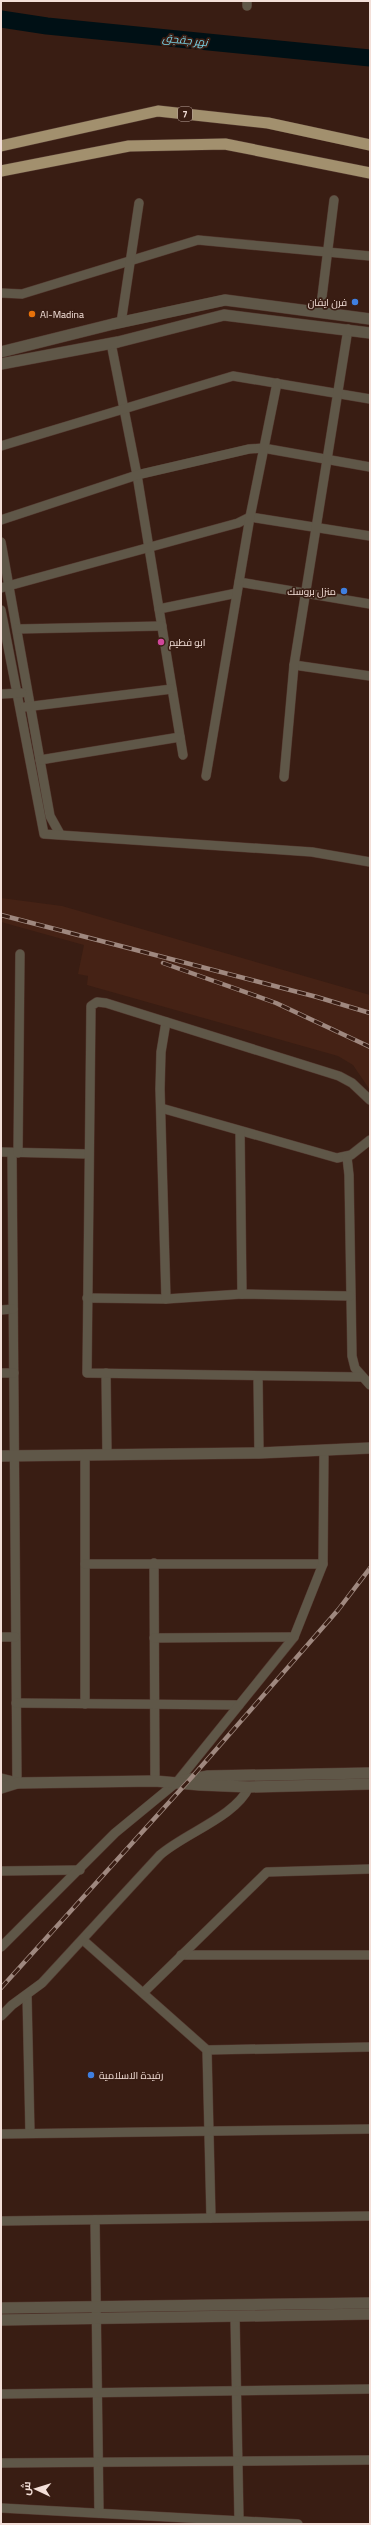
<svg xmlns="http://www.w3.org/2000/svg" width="371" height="2525" font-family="Georgia,Cairo,serif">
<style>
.built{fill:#452215}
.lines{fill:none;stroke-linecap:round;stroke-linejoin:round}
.river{stroke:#001015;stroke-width:17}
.minor-casing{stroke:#53382f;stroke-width:10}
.tertiary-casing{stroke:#53382f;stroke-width:12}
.trunk-casing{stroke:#53382f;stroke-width:12}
.minor{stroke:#5f5748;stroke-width:9}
.tertiary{stroke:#5f5748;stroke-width:11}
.trunk{stroke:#a2906e;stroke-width:11}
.rail-casing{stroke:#9f887f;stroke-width:4.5}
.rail{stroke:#391d13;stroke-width:3;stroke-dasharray:9;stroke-linecap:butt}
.shop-dot{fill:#3f7fe0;stroke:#391d13;stroke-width:1.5}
.food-dot{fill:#e8710a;stroke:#391d13;stroke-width:1.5}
.hotel-dot{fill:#d1479c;stroke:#391d13;stroke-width:1.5}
.labels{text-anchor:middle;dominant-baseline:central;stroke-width:3.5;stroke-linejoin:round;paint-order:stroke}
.shield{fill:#391d13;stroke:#bba59d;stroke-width:1}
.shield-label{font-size:9px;font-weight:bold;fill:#f3dfd8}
.poi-label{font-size:10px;fill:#f3dfd8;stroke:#391d13;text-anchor:start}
.water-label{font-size:11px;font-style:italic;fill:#77cee0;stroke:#391d13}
</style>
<rect width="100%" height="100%" fill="#391d13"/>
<polygon class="built" points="1,898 62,906 370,995 370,1090 353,1065 338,1056 87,985 88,976 78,974 84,945 1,922"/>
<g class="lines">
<polyline class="river" points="1,19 47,26 370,58"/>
<g class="minor-casing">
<g id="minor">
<polyline points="247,1 247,6"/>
<polyline points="1,293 22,294 198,240 370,256"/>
<polyline points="320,313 334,200"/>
<polyline points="121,323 139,203"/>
<polyline points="111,343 137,475 183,755"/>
<polyline points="1,446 233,376 370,399"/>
<polyline points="1,520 137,475 249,449 263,448 370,467"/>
<polyline points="1,542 50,816 60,834"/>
<polyline points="239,582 370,604"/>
<polyline points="1,588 238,523 250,517 370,536"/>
<polyline points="159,609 237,593"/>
<polyline points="1,610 44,834 312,852 370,862"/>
<polyline points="17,629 162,626"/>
<polyline points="294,665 370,676"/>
<polyline points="1,694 22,693"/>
<polyline points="25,707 172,689"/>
<polyline points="40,760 180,737"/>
<polyline points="206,776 250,517 277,383"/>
<polyline points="284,777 294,665 348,329"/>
<polyline points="161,1108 337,1158 351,1155 370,1140"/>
<polyline points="240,1131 242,1294"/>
<polyline points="1,1152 88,1154"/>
<polyline points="12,1153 17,1783"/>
<polyline points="18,1153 20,954"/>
<polyline points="347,1157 349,1175 352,1356 355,1368 370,1385"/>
<polyline points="87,1298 166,1299 242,1294 350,1296"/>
<polyline points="166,1299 160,1089 161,1052 166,1022"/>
<polyline points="1,1310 13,1309"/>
<polyline points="1,1373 14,1373"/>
<polyline points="106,1373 107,1455"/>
<polyline points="258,1377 259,1453"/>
<polyline points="361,1377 87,1373 91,1006 97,1002 106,1003 339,1076 352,1083 370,1100"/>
<polyline points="85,1456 85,1704"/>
<polyline points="154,1563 155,1781"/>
<polyline points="85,1564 323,1564"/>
<polyline points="1,1637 15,1637"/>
<polyline points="154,1638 294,1637"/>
<polyline points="16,1703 239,1705"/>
<polyline points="1,1871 80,1870"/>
<polyline points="83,1940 207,2050 370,2047"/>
<polyline points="1,1947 115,1833 177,1782 294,1637 323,1564 324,1450"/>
<polyline points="181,1955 370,1955"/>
<polyline points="144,1992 267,1872 370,1869"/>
<polyline points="27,1995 30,2133"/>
<path d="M1,2016L12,2005L42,1983L160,1855C185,1833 235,1817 249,1787"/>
<polyline points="207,2050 211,2218"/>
<polyline points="1,2134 370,2129"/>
<polyline points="95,2220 99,2513"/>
<polyline points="1,2221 370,2216"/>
<polyline points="235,2317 239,2520"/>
<polyline points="1,2394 370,2389"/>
<polyline points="1,2463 370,2460"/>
<polyline points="1,2508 298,2524"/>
</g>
</g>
<g class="tertiary-casing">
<g id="tertiary">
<polyline points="1,352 113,324 225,300 370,319"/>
<polyline points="1,364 118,342 224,315 370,333"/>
<polyline points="1,1456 259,1453 370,1448"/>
<polyline points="1,1779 17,1783"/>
<polyline points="180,1781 208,1776 370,1773"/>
<polyline points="1,1788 17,1783 155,1781 200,1785 249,1787 370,1784"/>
<polyline points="1,2308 370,2303"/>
<polyline points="1,2320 370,2314"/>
</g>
</g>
<g class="trunk-casing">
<g id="trunk">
<polyline points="1,146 158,111 268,123 370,145"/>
<polyline points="1,171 129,146 225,144 370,173"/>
</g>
</g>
<use href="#minor" class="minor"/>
<use href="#tertiary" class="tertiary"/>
<use href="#trunk" class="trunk"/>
<g class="rail-casing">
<g id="rail">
<polyline points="1,915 317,997 370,1013"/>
<polyline points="163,963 276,1003 370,1047"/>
<polyline points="1,1988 192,1777 338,1610 370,1568"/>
</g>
</g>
<use href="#rail" class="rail"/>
</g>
<g class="shop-dot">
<circle cx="355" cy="302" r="4"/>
<circle cx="344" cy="591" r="4"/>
<circle cx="91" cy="2075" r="4"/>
</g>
<circle class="food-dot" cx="32" cy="314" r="4"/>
<circle class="hotel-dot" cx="161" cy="642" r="4"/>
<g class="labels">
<rect class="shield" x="178" y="107" width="14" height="14" rx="3"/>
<g class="shield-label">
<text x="185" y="114">7</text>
</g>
<g class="poi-label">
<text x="347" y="302" text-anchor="end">فرن ايفان</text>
<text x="40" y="314">Al-Madina</text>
<text x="336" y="591" text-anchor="end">منزل بروسك</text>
<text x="169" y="642">ابو فطيم</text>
<text x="99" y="2075">رفيدة الاسلامية</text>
</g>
<g class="water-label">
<text transform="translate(185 40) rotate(6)">نهر جقجق</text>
</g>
</g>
<rect width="371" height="2525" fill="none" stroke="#f3dfd8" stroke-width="4"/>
<g transform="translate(36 2489) rotate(274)" stroke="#391d13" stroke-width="3" paint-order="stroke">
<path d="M0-3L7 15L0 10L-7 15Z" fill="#f3dfd8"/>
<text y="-6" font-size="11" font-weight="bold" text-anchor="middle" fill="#f3dfd8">ش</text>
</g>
</svg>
